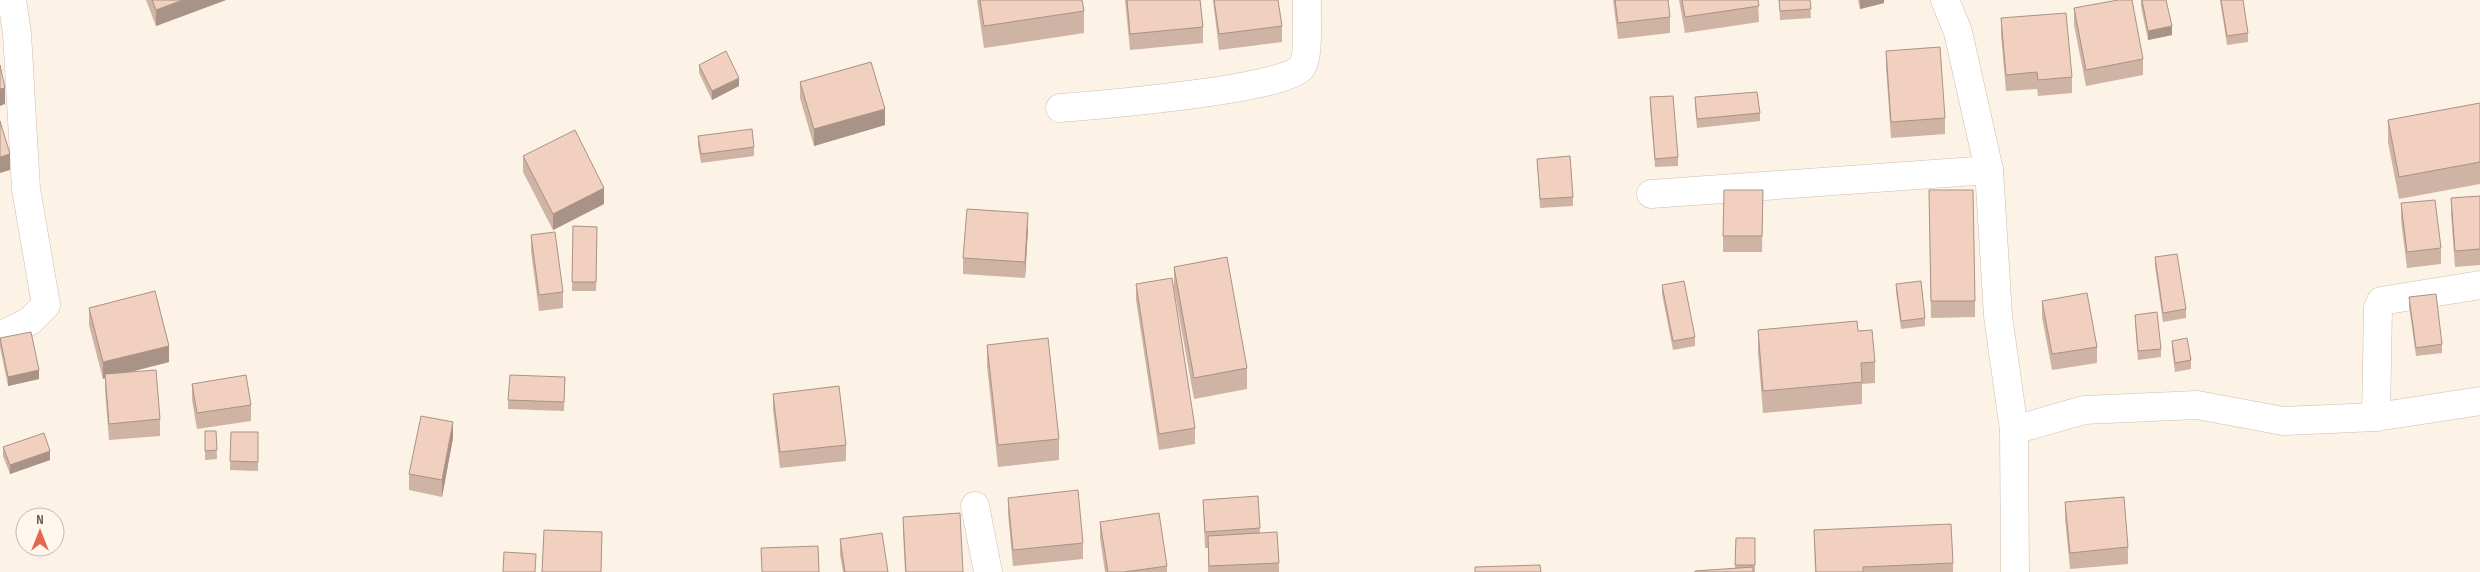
<svg xmlns="http://www.w3.org/2000/svg" width="2480" height="572" font-family="'Sofia Sans Condensed',sans-serif">
<style>
.lines{fill:none;stroke-linecap:round;stroke-linejoin:round}
.street-casing{stroke:#d0bcaf;stroke-width:29}
.street{stroke:#fff;stroke-width:28}
.wall{fill:#cfb3a4}
.shaded-wall{fill:#a99286}
.building{fill:#f1d0bf;stroke:#a99286}
</style>
<rect width="100%" height="100%" fill="#fcf2e6"/>
<g class="lines">
<g class="street-casing">
<g id="street">
<polyline points="1945,0 1958,32 1989,170 1998,316 2014,430 2015,572"/>
<path d="M1060,108C1099,105 1280,90 1301,68C1310,58 1306,15 1307,0"/>
<polyline points="1651,194 1989,170"/>
<polyline points="0,336 30,321 46,305 26,189 17,33 12,0"/>
<polyline points="2376,417 2378,308 2381,301 2480,285"/>
<polyline points="2014,430 2084,410 2197,405 2283,421 2376,417 2480,401"/>
<polyline points="975,506 988,572"/>
</g>
</g>
<use href="#street" class="street"/>
</g>
<g class="wall">
<polygon points="146,0 226,0 156,26"/>
<polygon points="977,0 1082,0 1084,11 1084,33 984,48"/>
<polygon points="1125,0 1200,0 1203,27 1203,43 1130,50"/>
<polygon points="1213,0 1278,0 1282,26 1282,42 1219,50"/>
<polygon points="1613,0 1668,0 1670,17 1670,33 1618,39"/>
<polygon points="1679,0 1758,0 1759,22 1685,33"/>
<polygon points="1779,0 1810,0 1811,18 1780,20"/>
<polygon points="1858,0 1884,0 1884,3 1860,9"/>
<polygon points="2141,0 2166,0 2172,35 2148,40 2141,6"/>
<polygon points="2220,0 2243,0 2248,33 2248,42 2227,45"/>
<polygon points="2074,8 2143,59 2143,75 2086,86 2074,25"/>
<polygon points="2001,18 2072,77 2072,93 2038,96 2037,89 2006,91 2001,35"/>
<polygon points="1886,51 1945,118 1945,134 1891,138 1886,67"/>
<polygon points="699,65 739,86 712,100 699,73"/>
<polygon points="800,82 885,125 814,146 800,98"/>
<polygon points="1650,97 1678,157 1678,166 1655,167 1650,106"/>
<polygon points="1695,97 1760,113 1760,121 1697,128 1695,106"/>
<polygon points="2480,103 2480,184 2399,199 2388,142 2388,120"/>
<polygon points="698,136 754,147 754,156 701,163 698,145"/>
<polygon points="523,156 604,204 553,230 523,172"/>
<polygon points="1537,159 1573,197 1573,206 1540,208"/>
<polygon points="1763,190 1762,252 1723,252 1723,236"/>
<polygon points="2480,196 2480,265 2455,267 2451,214 2451,198"/>
<polygon points="2401,203 2441,248 2441,264 2407,268 2401,220"/>
<polygon points="1929,207 1975,301 1975,317 1931,318"/>
<polygon points="573,226 597,227 596,291 572,291"/>
<polygon points="1028,229 1025,278 963,274 963,258"/>
<polygon points="531,235 563,292 563,308 539,311 531,251"/>
<polygon points="2155,257 2186,309 2186,318 2163,322 2155,266"/>
<polygon points="1174,267 1247,368 1247,389 1194,399 1174,288"/>
<polygon points="1136,284 1195,428 1195,444 1159,450 1136,300"/>
<polygon points="1896,284 1925,318 1925,326 1901,329 1896,292"/>
<polygon points="1662,285 1695,337 1695,346 1673,350 1662,294"/>
<polygon points="2409,297 2442,344 2442,353 2416,356 2409,306"/>
<polygon points="2042,301 2097,347 2097,363 2052,370 2042,317"/>
<polygon points="89,308 169,362 131,372 160,419 160,436 109,440 105,390 105,378 103,379 89,325"/>
<polygon points="2135,315 2161,349 2161,357 2138,360 2135,323"/>
<polygon points="1758,330 1858,331 1875,362 1875,383 1862,384 1862,404 1763,413 1758,352"/>
<polygon points="0,338 39,379 8,386 0,347"/>
<polygon points="2172,341 2191,360 2191,369 2175,372 2172,349"/>
<polygon points="987,345 1059,439 1059,460 998,467 987,366"/>
<polygon points="565,377 564,411 508,409 508,400"/>
<polygon points="192,384 251,405 251,421 197,429 192,400"/>
<polygon points="773,394 846,445 846,461 780,468 773,410"/>
<polygon points="205,431 216,431 217,459 205,460"/>
<polygon points="231,432 258,432 258,471 230,470"/>
<polygon points="453,438 442,497 409,490 409,474"/>
<polygon points="3,447 50,460 10,474 3,456"/>
<polygon points="1258,496 1260,533 1279,563 1279,572 1208,572 1208,548 1205,548 1203,500"/>
<polygon points="1008,498 1083,543 1083,559 1013,566 1008,514"/>
<polygon points="2065,502 2128,547 2128,564 2070,569 2065,518"/>
<polygon points="903,517 963,572 905,572 903,533"/>
<polygon points="1100,522 1167,566 1167,572 1105,572 1100,538"/>
<polygon points="1814,530 1953,563 1953,572 1815,572"/>
<polygon points="1736,538 1755,538 1755,572 1695,572 1735,568"/>
<polygon points="840,539 888,572 843,572 840,555"/>
</g>
<g class="shaded-wall">
<polygon points="183,0 226,0 156,26 156,10"/>
<polygon points="1860,0 1884,0 1884,3 1860,9"/>
<polygon points="2172,26 2172,35 2148,40 2148,31"/>
<polygon points="739,78 739,86 712,100 712,91"/>
<polygon points="5,88 5,104 0,106 0,89"/>
<polygon points="885,109 885,125 814,146 814,129"/>
<polygon points="10,154 10,170 0,173 0,157"/>
<polygon points="604,188 604,204 553,230 553,214"/>
<polygon points="1028,213 1028,229 1025,278 1025,262"/>
<polygon points="169,346 169,362 105,378 105,374 105,378 103,379 103,362"/>
<polygon points="39,370 39,379 8,386 8,377"/>
<polygon points="453,422 453,438 442,497 442,480"/>
<polygon points="50,451 50,460 10,474 10,465"/>
</g>
<g class="building">
<polygon points="152,0 183,0 156,10"/>
<polygon points="980,0 1082,0 1084,11 984,26"/>
<polygon points="1127,0 1200,0 1203,27 1130,34"/>
<polygon points="1214,0 1278,0 1282,26 1219,34"/>
<polygon points="1615,0 1668,0 1670,17 1618,23"/>
<polygon points="1682,0 1758,0 1759,6 1685,17"/>
<polygon points="1779,0 1810,0 1811,9 1780,11"/>
<polygon points="2118,0 2132,0 2143,59 2086,70 2074,8"/>
<polygon points="2142,0 2166,0 2172,26 2148,31"/>
<polygon points="2221,0 2243,0 2248,33 2227,36"/>
<polygon points="2066,13 2072,77 2038,80 2037,72 2006,75 2001,18"/>
<polygon points="1940,47 1945,118 1891,122 1886,51"/>
<polygon points="726,51 739,78 712,91 699,65"/>
<polygon points="871,62 885,109 814,129 800,82"/>
<polygon points="0,65 5,88 0,89"/>
<polygon points="1757,92 1760,113 1697,119 1695,97"/>
<polygon points="1673,96 1678,157 1655,159 1650,97"/>
<polygon points="2480,103 2480,162 2399,177 2388,120"/>
<polygon points="0,121 10,154 0,157"/>
<polygon points="752,129 754,147 701,154 698,136"/>
<polygon points="575,130 604,188 553,214 523,156"/>
<polygon points="1570,156 1573,197 1540,199 1537,159"/>
<polygon points="1724,190 1763,190 1762,236 1723,236"/>
<polygon points="1929,190 1973,190 1975,301 1931,301"/>
<polygon points="2480,196 2480,249 2455,251 2451,198"/>
<polygon points="2435,200 2441,248 2407,252 2401,203"/>
<polygon points="967,209 1028,213 1025,262 963,258"/>
<polygon points="573,226 597,227 596,282 572,282"/>
<polygon points="555,232 563,292 539,295 531,235"/>
<polygon points="2177,254 2186,309 2163,313 2155,257"/>
<polygon points="1227,257 1247,368 1194,378 1174,267"/>
<polygon points="1172,278 1195,428 1159,434 1136,284"/>
<polygon points="1684,281 1695,337 1673,341 1662,285"/>
<polygon points="1921,281 1925,318 1901,321 1896,284"/>
<polygon points="155,291 169,346 103,362 89,308"/>
<polygon points="2087,293 2097,347 2052,354 2042,301"/>
<polygon points="2436,294 2442,344 2416,348 2409,297"/>
<polygon points="2157,312 2161,349 2138,351 2135,315"/>
<polygon points="1857,321 1858,331 1872,330 1875,362 1861,363 1862,382 1763,391 1758,330"/>
<polygon points="31,332 39,370 8,377 0,338"/>
<polygon points="1048,338 1059,439 998,445 987,345"/>
<polygon points="2187,338 2191,360 2175,363 2172,341"/>
<polygon points="156,370 160,419 109,424 105,374"/>
<polygon points="246,375 251,405 197,413 192,384"/>
<polygon points="510,375 565,377 564,402 508,400"/>
<polygon points="839,386 846,445 780,452 773,394"/>
<polygon points="421,416 453,422 442,480 409,474"/>
<polygon points="205,431 216,431 217,450 205,451"/>
<polygon points="231,432 258,432 258,462 230,461"/>
<polygon points="44,433 50,451 10,465 3,447"/>
<polygon points="1078,490 1083,543 1013,550 1008,498"/>
<polygon points="1258,496 1260,528 1205,532 1203,500"/>
<polygon points="2124,497 2128,547 2070,553 2065,502"/>
<polygon points="960,513 963,572 906,572 903,517"/>
<polygon points="1159,513 1167,566 1124,572 1108,572 1100,522"/>
<polygon points="1951,524 1953,563 1863,567 1863,572 1816,572 1814,530"/>
<polygon points="544,530 602,532 601,572 542,572"/>
<polygon points="1277,532 1279,563 1209,566 1208,536"/>
<polygon points="882,533 888,572 845,572 840,539"/>
<polygon points="1736,538 1755,538 1755,565 1735,565"/>
<polygon points="818,546 819,572 762,572 761,548"/>
<polygon points="504,552 536,554 535,572 503,572"/>
<polygon points="1540,565 1541,572 1475,572 1475,567"/>
<polygon points="1753,567 1753,572 1695,572 1695,571"/>
</g>
<g transform="translate(40 532)"><circle r="24" fill="#fff7ed" stroke="#c8b7ac"/>
<path d="M0-4L9 19L0 12L-9 19Z" fill="#e3684f"/>
<text y="-8" font-size="14" font-weight="bold" text-anchor="middle" fill="#75584b">N</text>
</g>
</svg>
